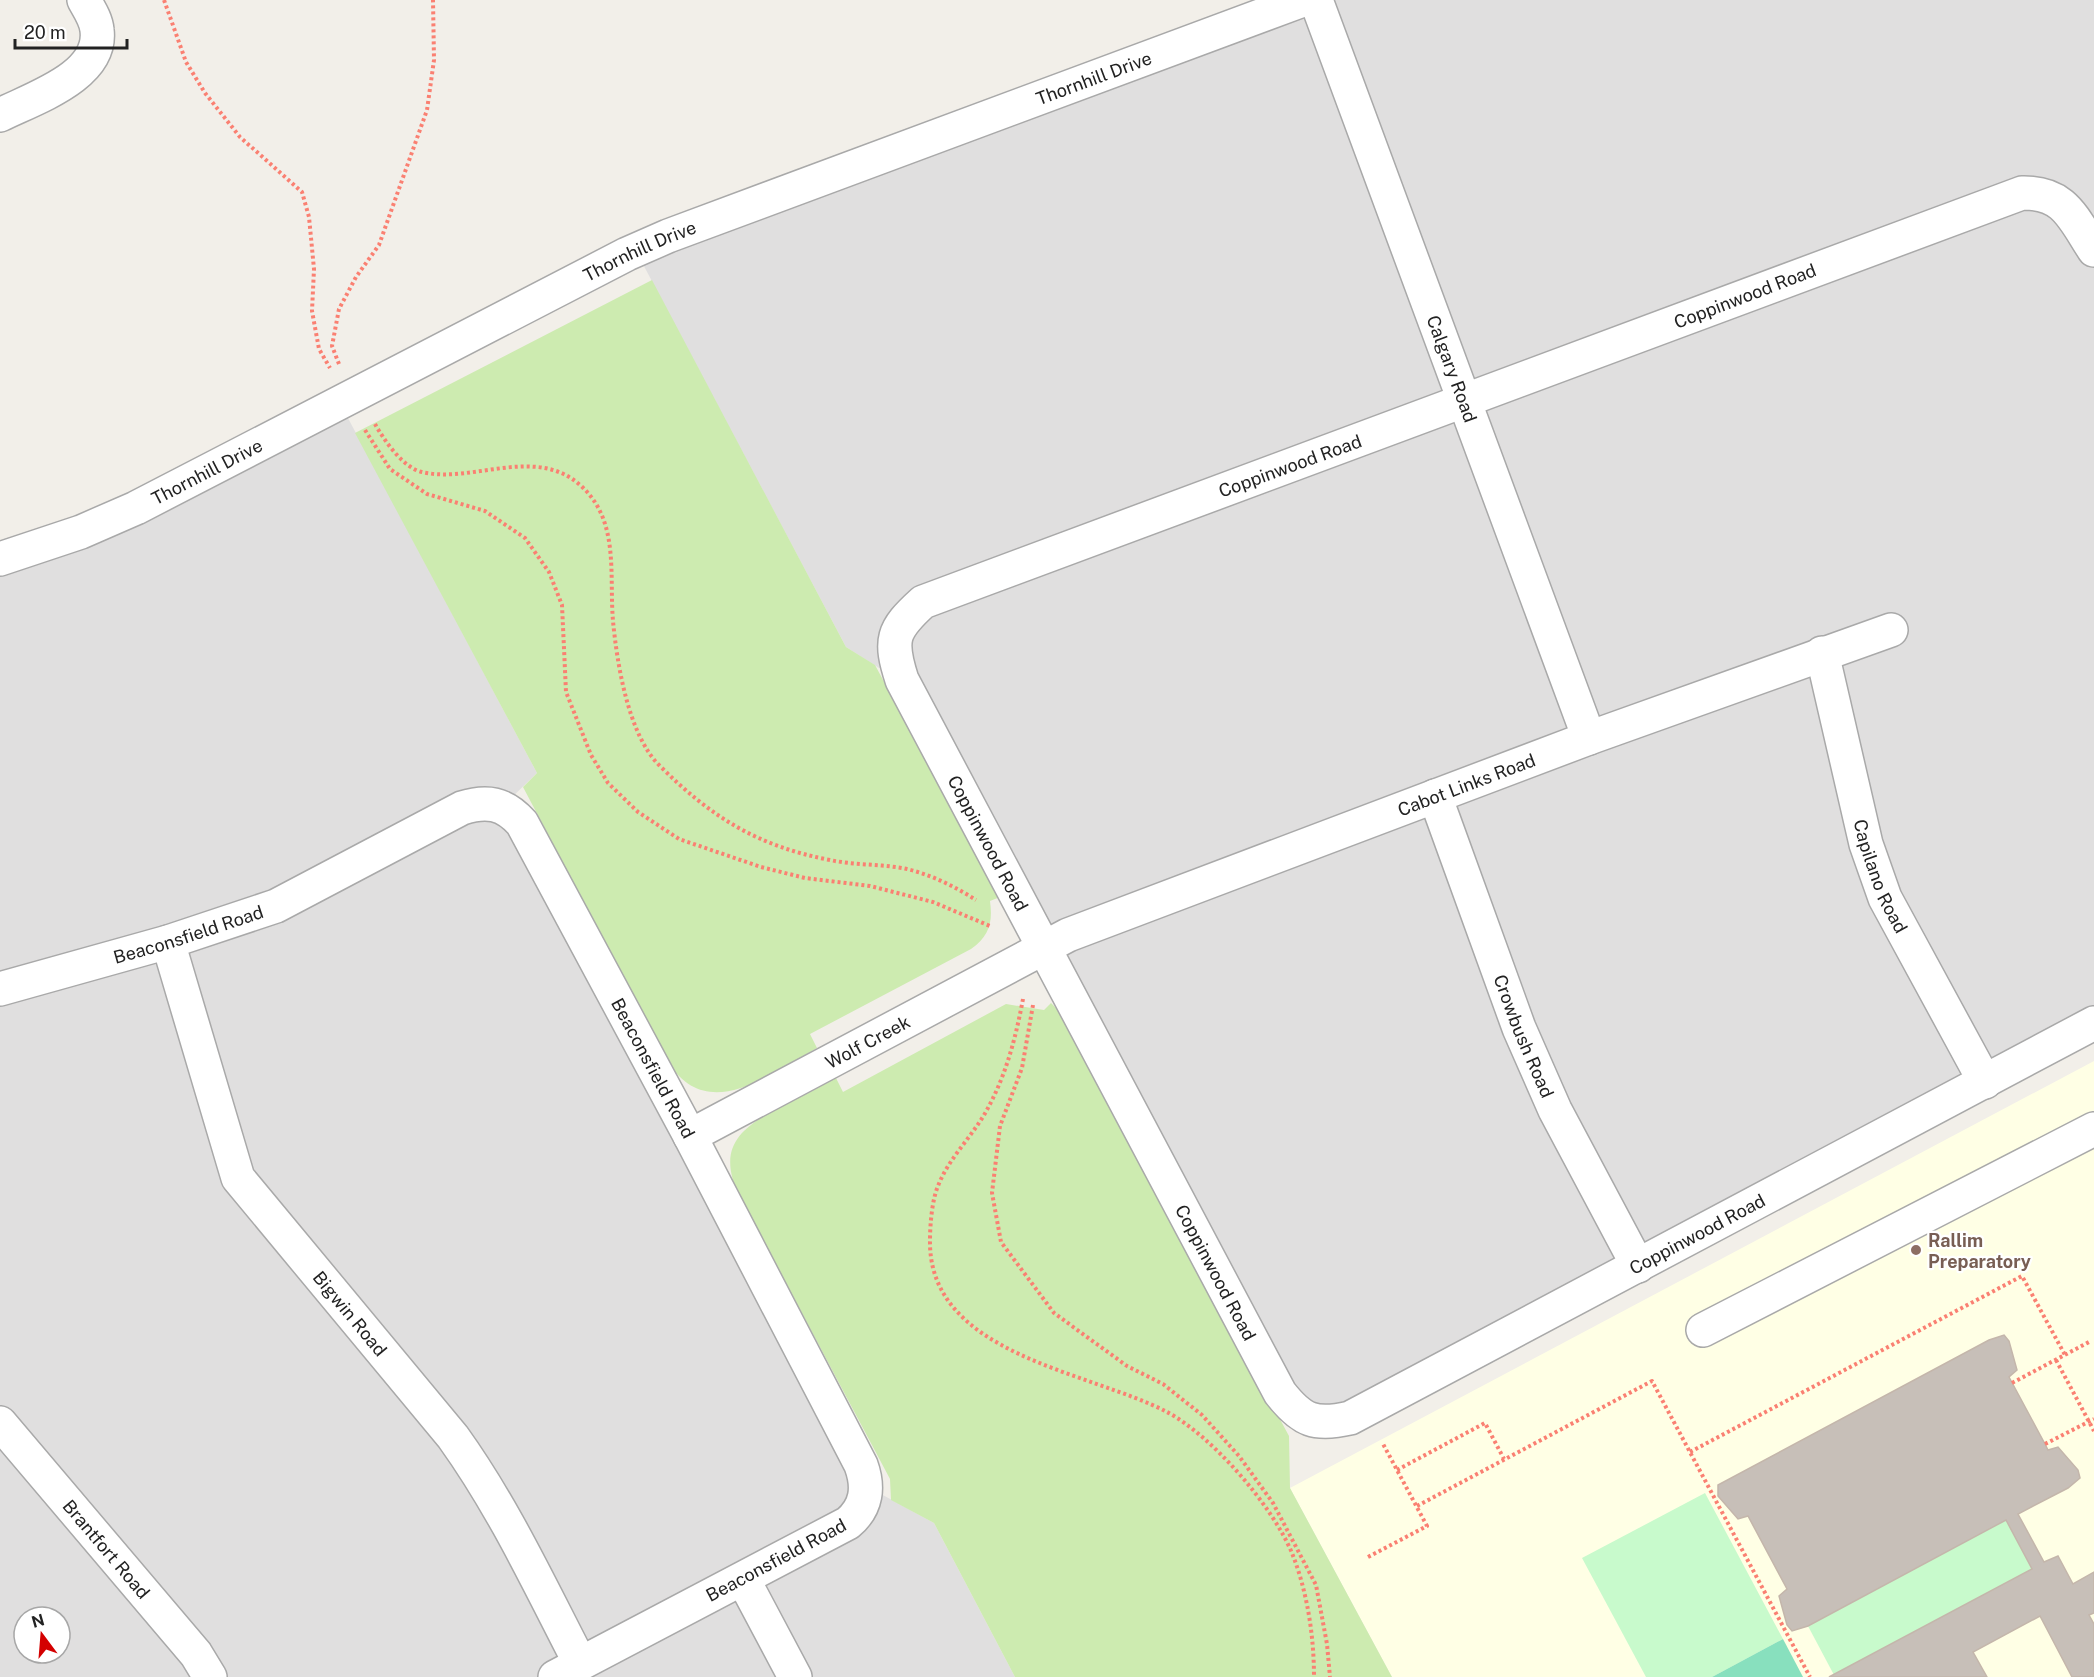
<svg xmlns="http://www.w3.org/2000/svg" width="2094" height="1677" font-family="'Public Sans',sans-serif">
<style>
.residential{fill:#e0dfdf;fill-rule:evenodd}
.education{fill:#ffffe5}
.grass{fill:#cdebb0}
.park{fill:#c8facc}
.pitch{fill:#88e0be}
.building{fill:#c7bfb8;stroke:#c4b6ab;stroke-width:1.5}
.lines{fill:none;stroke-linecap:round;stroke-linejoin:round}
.minor-casing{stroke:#a9a9a9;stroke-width:36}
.path{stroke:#fa8072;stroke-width:4;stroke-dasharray:3 3;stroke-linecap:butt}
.minor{stroke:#fff;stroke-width:33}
.education-dot{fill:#8d6e63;stroke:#fff;stroke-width:2}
.labels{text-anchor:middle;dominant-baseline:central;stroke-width:4.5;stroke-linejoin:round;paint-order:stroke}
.street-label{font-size:18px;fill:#222;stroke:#fff}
.education-label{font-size:18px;font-weight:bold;fill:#785e54;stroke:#fff;text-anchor:start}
</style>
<rect width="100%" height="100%" fill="#f2efe9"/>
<g class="residential">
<polygon points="1313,0 2094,0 2094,1025 1308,1423 898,680 846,647 637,253"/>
<path d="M341,405L537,773L505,804L870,1488L934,1523L1015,1677H0V562ZM24,1617H60V1653H24Z"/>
</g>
<polygon class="education" points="2094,1061 2094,1677 1392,1677 1290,1488"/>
<g class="grass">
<path d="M652,280L846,647L875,665L1000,897L990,901C993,923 989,936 971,949L810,1034L817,1048C769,1074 708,1125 668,1062L523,787L537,773L355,433Z"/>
<path d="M1051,1003L1061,1013L1289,1436L1290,1488L1392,1677H1015L934,1523L891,1500L890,1479L737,1191C717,1144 744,1126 782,1106C800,1097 818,1088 836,1078L843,1092L1006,1004L1044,1010Z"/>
</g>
<g class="park">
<polygon points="1705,1493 1783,1639 1712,1677 1646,1677 1582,1558"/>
<polygon points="2006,1520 2032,1569 1834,1675 1808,1626"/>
</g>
<polygon class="pitch" points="1783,1639 1803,1677 1712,1677"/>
<polygon class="building" points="2004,1335 2009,1341 2017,1370 2009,1377 2045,1444 2048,1450 2058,1447 2078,1470 2080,1478 2068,1488 2018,1514 2044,1562 2058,1556 2073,1584 2094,1572 2094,1613 2089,1615 2094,1624 2094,1677 2072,1677 2040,1616 1973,1652 1987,1677 1829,1677 2032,1569 2006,1520 1808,1626 1792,1631 1787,1625 1779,1596 1787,1589 1748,1516 1738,1519 1718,1496 1718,1485 1989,1340"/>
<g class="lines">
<g class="minor-casing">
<g id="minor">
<path id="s1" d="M1316,0L1589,738"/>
<path d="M0,115C34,98 103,76 97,30C96,19 89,9 84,0"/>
<path id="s2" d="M2094,250C2073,218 2065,192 2022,193L923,602C892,630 889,640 902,680L1280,1393C1302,1421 1315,1426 1350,1418L2094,1023"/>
<path id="s3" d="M0,559L81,532L136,508L627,254L668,236L1303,0"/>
<path id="s4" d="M1822,653L1866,844L1885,898L1985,1082"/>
<path id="s5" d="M1435,796L1519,1028L1555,1110L1638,1266"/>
<path id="s6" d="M168,942L238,1178L453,1437C504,1508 540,1586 580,1663"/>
<path id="s7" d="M0,989L168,942L276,906L462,808C487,800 504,803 522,823L690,1136L861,1465C869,1487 867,1507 848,1523L555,1677"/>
<path id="s8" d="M690,1136L1068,935L1589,738L1891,630"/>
<polyline points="1703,1330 2094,1129"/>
<path id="s9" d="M0,1423L196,1654L210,1677"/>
<polyline points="743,1579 795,1677"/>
</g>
</g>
<g class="path">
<polyline points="164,0 186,62 205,93 240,137 302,192 309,217 314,269 312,311 319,349 330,368"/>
<polyline points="339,364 332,346 339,309 356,277 379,245 427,110 434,60 433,0"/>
<path d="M375,424C384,440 403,468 422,472C472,484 535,445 580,485C620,520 609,574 613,621C617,663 628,734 659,765C711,817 757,846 830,860C853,865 878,864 902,868C928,873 954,886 976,900"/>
<polyline points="365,430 390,469 427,494 485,511 525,538 549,572 562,605 566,692 591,755 608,783 638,812 679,839 761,867 805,878 870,886 933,902 990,926"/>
<path d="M1023,999C1016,1036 1007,1072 989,1106C975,1134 949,1157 938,1186C932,1200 930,1225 930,1240C928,1355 1089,1371 1167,1412C1212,1436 1272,1505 1292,1553C1307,1591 1314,1635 1314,1677"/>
<polyline points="1033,1005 1022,1068 1000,1126 992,1193 1001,1242 1054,1313 1127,1366 1163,1384 1202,1415 1239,1456 1273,1503 1316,1585 1327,1644 1330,1677"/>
<polyline points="2056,1360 2094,1431"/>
<polyline points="2012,1383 2089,1342"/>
<polyline points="2045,1444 2094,1419"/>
<polyline points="1690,1452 2022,1276 2065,1355"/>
<polyline points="1397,1470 1485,1423 1504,1459"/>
<polyline points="1417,1506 1652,1381 1810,1677"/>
<polyline points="1368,1557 1427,1526 1382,1442"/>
</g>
<use href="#minor" class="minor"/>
</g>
<circle class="education-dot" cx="1916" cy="1250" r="6"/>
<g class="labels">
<g class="street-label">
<text stroke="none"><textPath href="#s3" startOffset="1197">Thornhill Drive</textPath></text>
<text stroke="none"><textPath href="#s3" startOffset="711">Thornhill Drive</textPath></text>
<text transform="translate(1745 296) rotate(-21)">Coppinwood Road</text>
<text stroke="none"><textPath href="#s1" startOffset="393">Calgary Road</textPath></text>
<text transform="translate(1290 466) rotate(-20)">Coppinwood Road</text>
<text stroke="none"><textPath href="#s3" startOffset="225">Thornhill Drive</textPath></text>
<text stroke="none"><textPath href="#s8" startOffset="854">Cabot Links Road</textPath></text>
<text stroke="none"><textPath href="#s2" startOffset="1544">Coppinwood Road</textPath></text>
<text stroke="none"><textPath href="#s4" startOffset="231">Capilano Road</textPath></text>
<text stroke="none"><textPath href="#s7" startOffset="196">Beaconsfield Road</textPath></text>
<text stroke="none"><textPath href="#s5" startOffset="256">Crowbush Road</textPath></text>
<text stroke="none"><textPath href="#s8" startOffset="201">Wolf Creek</textPath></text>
<text stroke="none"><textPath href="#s7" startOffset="843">Beaconsfield Road</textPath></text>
<text stroke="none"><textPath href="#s2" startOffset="2640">Coppinwood Road</textPath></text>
<text stroke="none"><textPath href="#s2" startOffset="2030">Coppinwood Road</textPath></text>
<text stroke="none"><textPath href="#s6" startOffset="422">Bigwin Road</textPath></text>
<text stroke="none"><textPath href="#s9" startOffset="165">Brantfort Road</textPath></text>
<text transform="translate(776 1560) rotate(-28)">Beaconsfield Road</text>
</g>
<g class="education-label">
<text x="1928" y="1240">Rallim<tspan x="1928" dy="21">Preparatory</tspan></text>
</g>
</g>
<g transform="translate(42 1635) rotate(344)"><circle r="28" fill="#ffffff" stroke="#a7a7a7" stroke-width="1.5"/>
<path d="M0-4.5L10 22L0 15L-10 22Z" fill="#d40000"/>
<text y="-9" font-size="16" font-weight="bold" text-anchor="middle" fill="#222222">N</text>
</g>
<path d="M15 39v9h112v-9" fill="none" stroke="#222222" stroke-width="3"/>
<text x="24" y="39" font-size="18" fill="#222222" stroke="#ffffff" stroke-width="4.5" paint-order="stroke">20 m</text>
</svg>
